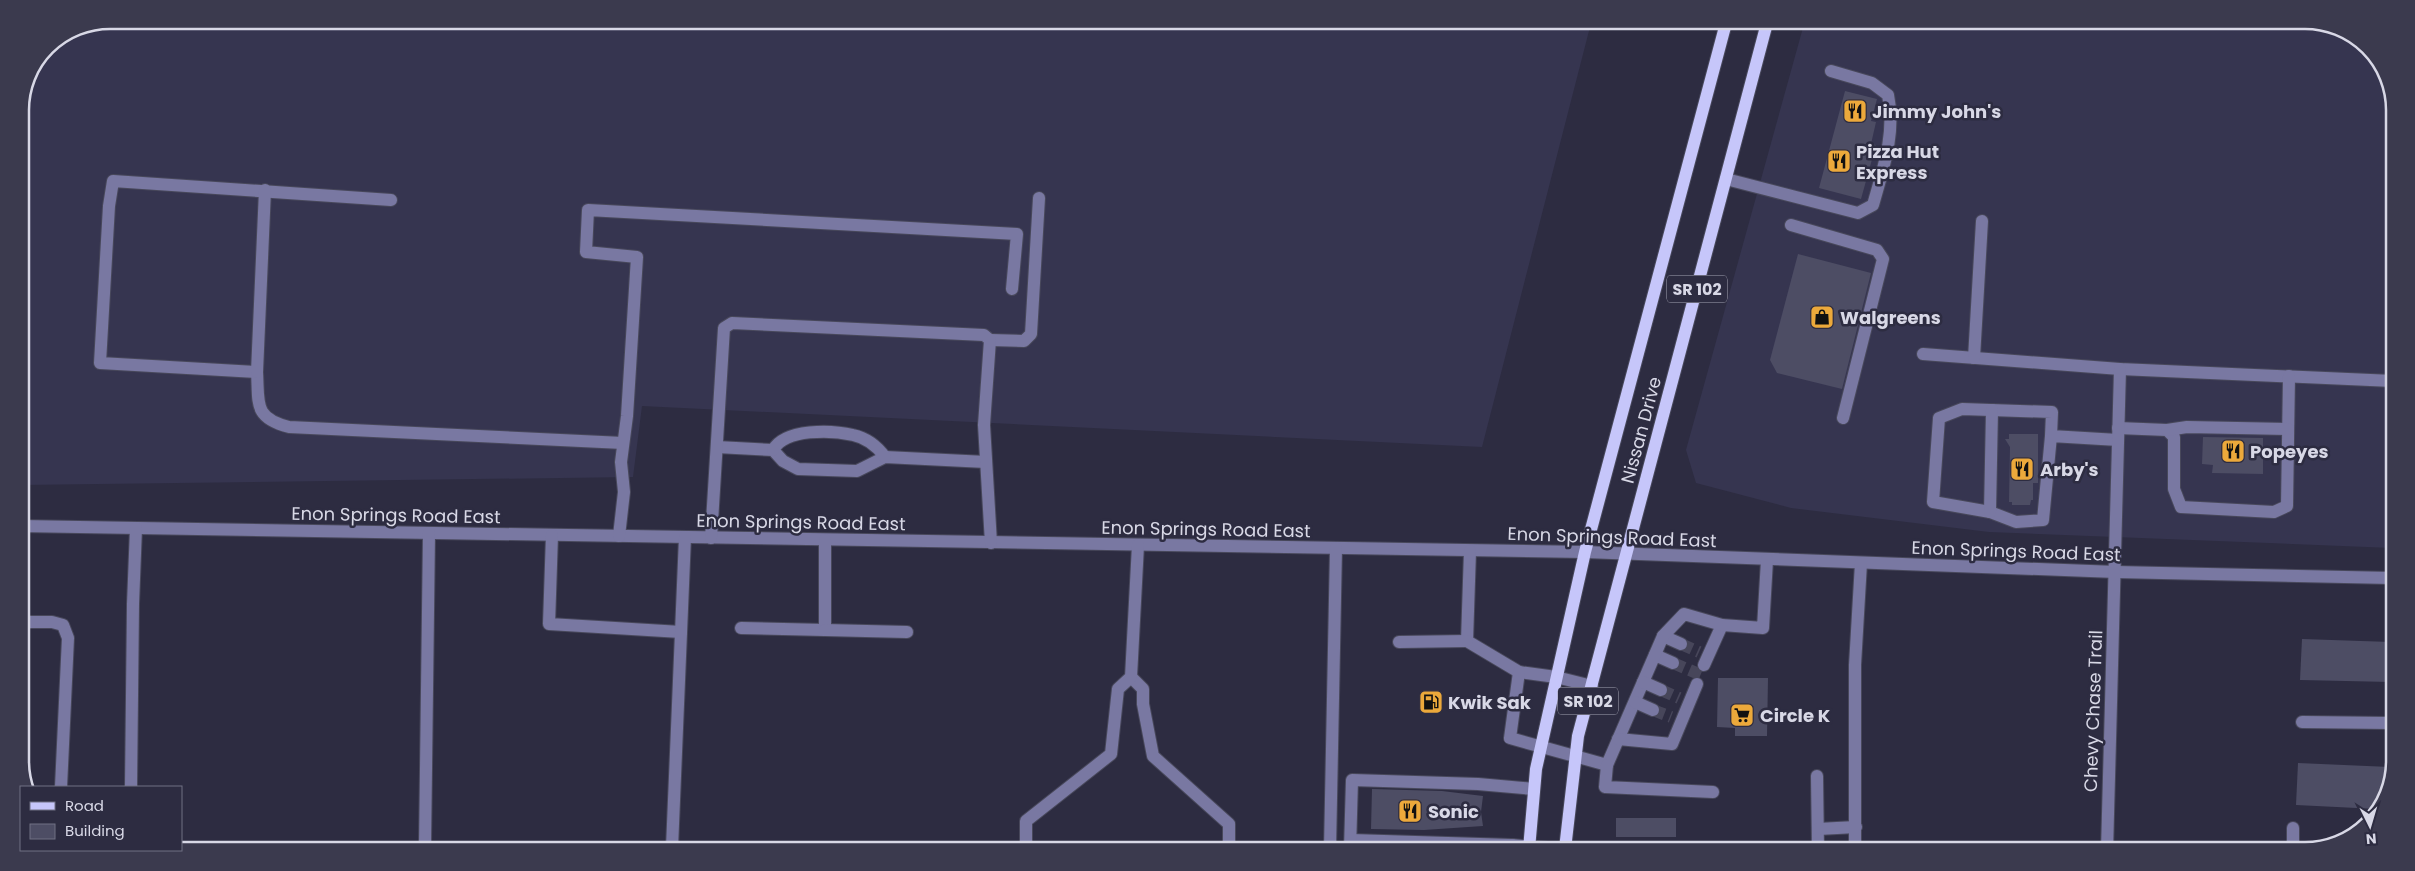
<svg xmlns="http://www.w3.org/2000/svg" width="2415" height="871" font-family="Poppins,sans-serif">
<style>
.built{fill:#363550}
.building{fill:#4d4d64}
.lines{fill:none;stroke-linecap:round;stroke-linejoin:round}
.minor-tunnel{stroke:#47465a;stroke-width:12;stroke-dasharray:12 6;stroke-linecap:butt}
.minor-casing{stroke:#48485b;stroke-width:14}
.major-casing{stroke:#48485b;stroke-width:14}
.minor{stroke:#7978a2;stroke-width:12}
.major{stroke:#c6c6fa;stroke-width:12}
.labels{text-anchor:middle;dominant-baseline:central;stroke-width:5;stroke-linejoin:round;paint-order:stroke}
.shield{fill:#2d2c41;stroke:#a5a4b4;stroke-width:1}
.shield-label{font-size:16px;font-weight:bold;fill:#d8d8e6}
.poi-label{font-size:18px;font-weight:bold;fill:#d8d8e6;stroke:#2d2c41;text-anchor:start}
.street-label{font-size:18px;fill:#d8d8e6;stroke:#2d2c41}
.rim{fill:none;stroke:#d8d8e6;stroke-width:2.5}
</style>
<rect width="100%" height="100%" fill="#2d2c41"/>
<g class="built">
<polygon points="110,20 1591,23 1482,447 642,406 633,477 20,485 20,105 47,46 76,27"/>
<polygon points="1804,24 2334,25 2376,55 2395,104 2392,548 1989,532 1791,508 1696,483 1686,450"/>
</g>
<g class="building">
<polygon points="1845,91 1877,99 1871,121 1876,122 1871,144 1876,145 1861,199 1819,188"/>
<polygon points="1798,254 1871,273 1842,389 1777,373 1770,360"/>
<polygon points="2009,434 2038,434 2038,483 2033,483 2033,500 2031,500 2030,505 2012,505 2012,502 2009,502 2010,447 2005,439 2009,439"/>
<polygon points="2203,437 2263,438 2263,474 2212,473 2213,465 2202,464"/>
<polygon points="2302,639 2391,642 2391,682 2300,680"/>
<polygon points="1718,678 1768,678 1767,736 1735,736 1735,728 1717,727"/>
<polygon points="2298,763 2390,767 2390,790 2377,809 2296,805"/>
<polygon points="1372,789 1442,791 1483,796 1481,812 1483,826 1424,830 1371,829"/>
<rect x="1616" y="818" width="60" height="19"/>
</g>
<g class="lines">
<g class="minor-tunnel">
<polyline points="1681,644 1699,652"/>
<polyline points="1673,663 1701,675"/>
<polyline points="1661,690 1679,698"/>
<polyline points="1653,710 1671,717"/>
</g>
<g class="minor-casing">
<g id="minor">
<path d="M1726,179L1858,213L1873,205C1883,169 1896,133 1888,95L1872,83L1831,71"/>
<path d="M391,200L113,181L109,206L100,363L257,372C259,403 253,418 289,427L623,443"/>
<polyline points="1791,225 1877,250 1883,259 1843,418"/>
<polyline points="990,340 1024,341 1031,334 1039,198"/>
<polyline points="1923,354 2120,369 2393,381"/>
<polyline points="1974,358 1982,221"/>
<polyline points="257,372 265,190"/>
<polyline points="2118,428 2167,430 2174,437 2174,489 2181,507 2274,512 2287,506 2289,376"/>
<polyline points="2167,430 2187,427 2288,429"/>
<polyline points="2051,436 2043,520 2016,522 1990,512 1933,502 1939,418 1962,409 2052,412 2051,436 2118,440"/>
<polyline points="717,447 773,450 783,461 798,469 857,471 885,457 986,462"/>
<path d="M773,450C785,428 832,430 853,435C867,438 877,446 885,457"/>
<polyline points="1990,512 1992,410"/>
<polyline points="20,526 1585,552 2116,572 2392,578"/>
<polyline points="552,535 549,624 681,632"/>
<polyline points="619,536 624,492 621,462 627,416 637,257 586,252 588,210 1017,234 1012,289"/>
<polyline points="711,538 724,328 732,323 984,335 990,340 984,425 991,543"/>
<polyline points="1470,551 1467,641 1519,672 1556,677 1592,686"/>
<polyline points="20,622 52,622 63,625 68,638 61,787"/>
<polyline points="741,628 825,630 825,540"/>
<polyline points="825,630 907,632"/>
<polyline points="1663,636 1681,644"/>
<polyline points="1399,642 1467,641"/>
<polyline points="1655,655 1673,663"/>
<polyline points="1704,665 1722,625"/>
<polyline points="1519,672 1510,738 1607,765 1663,636 1684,614 1722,625 1763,628 1767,560"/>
<polyline points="1131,677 1143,689 1143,704 1153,756 1229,824 1229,849"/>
<polyline points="1643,682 1661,690"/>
<polyline points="1635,702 1653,710"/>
<polyline points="2302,722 2391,723"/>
<polyline points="1618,739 1672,744 1697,684"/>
<polyline points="1607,765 1605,787 1713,792"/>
<polyline points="1817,776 1818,850"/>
<polyline points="131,787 133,604 136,528"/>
<polyline points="1818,829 1856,827"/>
<polyline points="1351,840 1512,845"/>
<polyline points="425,847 429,533"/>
<polyline points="672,848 685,537"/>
<polyline points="1026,848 1026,821 1111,754 1118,689 1131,677 1138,545"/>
<polyline points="1505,848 1512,845 1560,849"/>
<polyline points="1330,849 1336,548"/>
<polyline points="1350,849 1352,780 1478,784 1534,789"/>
<polyline points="1855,850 1855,665 1861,563"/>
<polyline points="2107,851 2120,369"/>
<polyline points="2293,851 2293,828"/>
</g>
</g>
<g class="major-casing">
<g id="major">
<polyline points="1529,849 1536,769 1585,552 1726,23"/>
<polyline points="1565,849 1578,736 1767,23"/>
</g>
</g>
<use href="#minor" class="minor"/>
<use href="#major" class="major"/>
</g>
<defs>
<g id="restaurant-square" transform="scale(1.25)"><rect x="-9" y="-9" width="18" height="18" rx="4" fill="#eca93b" stroke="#2d2c41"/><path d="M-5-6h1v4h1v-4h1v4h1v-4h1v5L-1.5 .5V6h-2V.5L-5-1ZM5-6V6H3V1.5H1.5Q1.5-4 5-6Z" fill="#111"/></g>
<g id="shop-square" transform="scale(1.25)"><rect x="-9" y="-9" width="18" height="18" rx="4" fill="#eca93b" stroke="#2d2c41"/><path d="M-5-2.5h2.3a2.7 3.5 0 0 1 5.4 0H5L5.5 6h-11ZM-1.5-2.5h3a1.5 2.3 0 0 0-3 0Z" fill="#111"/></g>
<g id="fuel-square" transform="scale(1.25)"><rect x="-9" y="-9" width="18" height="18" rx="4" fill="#eca93b" stroke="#2d2c41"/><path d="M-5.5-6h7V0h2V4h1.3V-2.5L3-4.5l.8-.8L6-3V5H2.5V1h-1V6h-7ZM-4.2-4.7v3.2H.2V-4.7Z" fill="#111"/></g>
<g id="supermarket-square" transform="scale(1.25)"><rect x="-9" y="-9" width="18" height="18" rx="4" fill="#eca93b" stroke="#2d2c41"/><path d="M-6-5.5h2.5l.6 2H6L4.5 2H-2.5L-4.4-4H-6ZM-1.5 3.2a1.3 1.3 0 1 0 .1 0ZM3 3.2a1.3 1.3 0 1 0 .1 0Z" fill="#111"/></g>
</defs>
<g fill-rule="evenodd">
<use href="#restaurant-square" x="1855" y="111"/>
<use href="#restaurant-square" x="1839" y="161"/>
<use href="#shop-square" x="1822" y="317"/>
<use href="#restaurant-square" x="2233" y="451"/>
<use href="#restaurant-square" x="2022" y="469"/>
<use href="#fuel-square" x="1431" y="702"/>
<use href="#supermarket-square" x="1742" y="715"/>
<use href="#restaurant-square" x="1410" y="811"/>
</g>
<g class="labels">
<g class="shield">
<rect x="1667" y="275.5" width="60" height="27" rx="4"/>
<rect x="1558" y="687.5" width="60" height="27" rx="4"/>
</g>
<g class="shield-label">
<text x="1697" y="289">SR 102</text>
<text x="1588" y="701">SR 102</text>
</g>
<g class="poi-label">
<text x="1872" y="111">Jimmy John's</text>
<text x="1856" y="151">Pizza Hut<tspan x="1856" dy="21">Express</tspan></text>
<text x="1840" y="317">Walgreens</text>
<text x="2250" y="451">Popeyes</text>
<text x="2040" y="469">Arby's</text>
<text x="1448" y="702">Kwik Sak</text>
<text x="1760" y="715">Circle K</text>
<text x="1428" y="811">Sonic</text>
</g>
<g class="street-label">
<text transform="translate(1641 430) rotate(-75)">Nissan Drive</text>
<text transform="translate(396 515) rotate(1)">Enon Springs Road East</text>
<text transform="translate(801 522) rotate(1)">Enon Springs Road East</text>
<text transform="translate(1206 529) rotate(1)">Enon Springs Road East</text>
<text transform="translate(1612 537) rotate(2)">Enon Springs Road East</text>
<text transform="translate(2016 551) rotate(2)">Enon Springs Road East</text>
<text transform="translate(2093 711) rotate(-88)">Chevy Chase Trail</text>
</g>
</g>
<path d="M0 0H2415V871H0ZM110 29H2305A81 81 0 0 1 2386 110V761A81 81 0 0 1 2305 842H110A81 81 0 0 1 29 761V110A81 81 0 0 1 110 29Z" fill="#3b3a4e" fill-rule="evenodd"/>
<path class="rim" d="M110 29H2305A81 81 0 0 1 2386 110V761A81 81 0 0 1 2305 842H110A81 81 0 0 1 29 761V110A81 81 0 0 1 110 29Z"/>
<rect x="20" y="786" width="162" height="65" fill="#2d2c41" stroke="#717183"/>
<rect x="30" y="802" width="25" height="8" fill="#c6c6fa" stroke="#717183"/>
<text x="65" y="811" font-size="15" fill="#d8d8e6">Road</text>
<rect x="30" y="824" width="25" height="15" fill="#4d4d64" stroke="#717183"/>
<text x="65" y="836" font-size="15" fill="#d8d8e6">Building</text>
<g transform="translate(2370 826) rotate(175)" stroke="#2d2c41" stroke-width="4" paint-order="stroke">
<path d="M0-4L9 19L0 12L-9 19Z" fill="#d8d8e6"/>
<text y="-8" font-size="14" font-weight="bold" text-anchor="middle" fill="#d8d8e6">N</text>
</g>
</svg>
